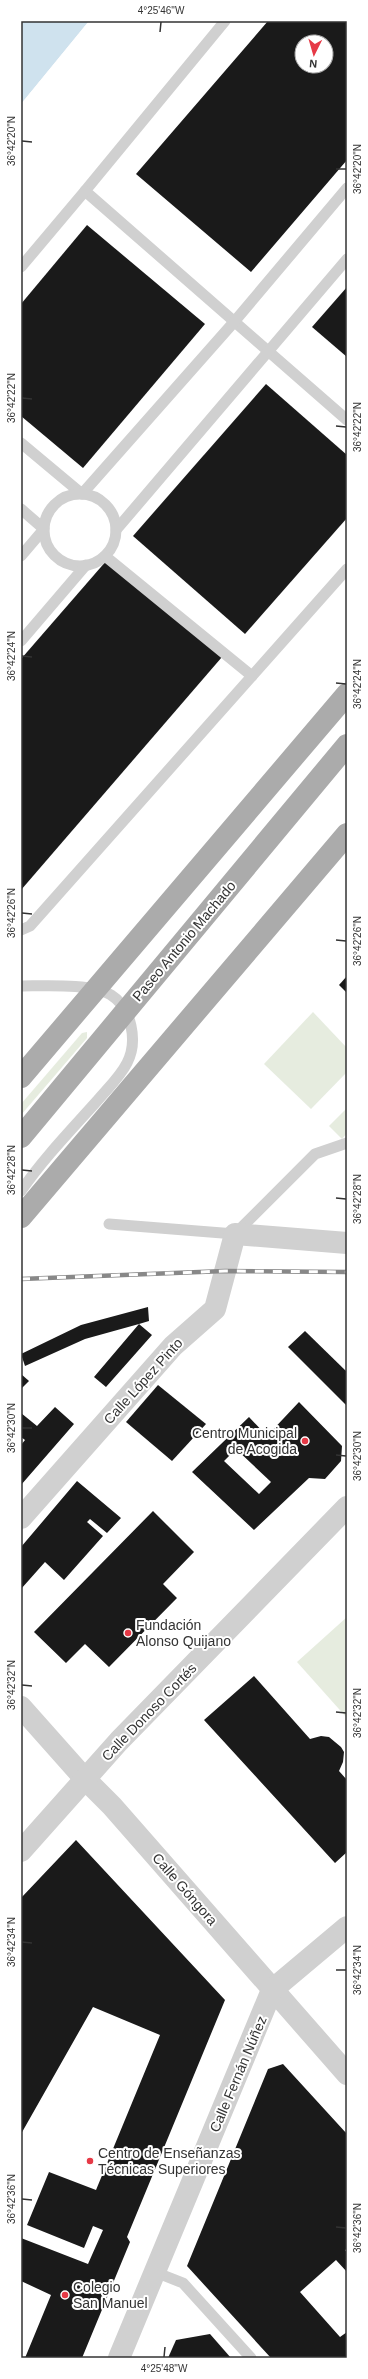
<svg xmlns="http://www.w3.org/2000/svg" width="368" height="2379" font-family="Helvetica,sans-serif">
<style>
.green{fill:#e6ecdf}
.water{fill:#cfe2ee}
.pier{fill:#fff}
.building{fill:#1a1a1a;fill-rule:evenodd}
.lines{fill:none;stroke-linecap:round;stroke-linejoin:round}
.lane{stroke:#d0d0d0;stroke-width:11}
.street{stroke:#d0d0d0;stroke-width:22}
.primary{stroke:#ababab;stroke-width:22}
.rail-casing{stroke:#888;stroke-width:4.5}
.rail{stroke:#fff;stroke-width:3;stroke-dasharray:9;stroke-linecap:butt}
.ticks{fill:none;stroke:#333;stroke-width:1.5}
.poi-dot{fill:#e63946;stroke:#fff;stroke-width:1.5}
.labels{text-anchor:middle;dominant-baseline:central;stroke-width:4;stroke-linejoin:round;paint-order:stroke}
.street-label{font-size:14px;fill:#333;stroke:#fff}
.poi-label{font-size:14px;fill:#333;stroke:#fff;text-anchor:start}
.neatline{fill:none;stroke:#333;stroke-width:1.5}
.ticks-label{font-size:10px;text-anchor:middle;fill:#333}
</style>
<rect width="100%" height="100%" fill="#fff"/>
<g class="green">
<polygon points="313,1012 347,1048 347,1072 311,1109 264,1064"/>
<polygon points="87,1032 87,1038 21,1115 21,1104 82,1033"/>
<polygon points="347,1108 347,1133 342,1139 329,1126"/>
<polygon points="347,1617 347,1718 297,1662"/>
</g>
<polygon class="water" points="21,21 89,21 21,104"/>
<polygon class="pier" points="89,21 90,22 21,106 21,104"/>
<g class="building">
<path d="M268,21H347V160L251,272L136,174ZM302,42H326V66H302Z"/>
<polygon points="87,225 205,324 83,468 21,416 21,304"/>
<polygon points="347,287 347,357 312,327"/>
<polygon points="266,384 347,455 347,518 245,634 133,536"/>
<polygon points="107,560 222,657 21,890 21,659"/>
<polygon points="347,976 347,993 339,985"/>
<polygon points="148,1307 149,1321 139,1324 152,1335 106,1387 94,1377 139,1324 85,1339 25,1366 21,1354 81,1325"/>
<polygon points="305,1331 347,1372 347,1406 288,1347"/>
<polygon points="21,1374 29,1381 21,1389"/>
<polygon points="158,1385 206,1424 172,1461 126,1422"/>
<path d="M299,1402L342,1446L341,1461L325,1479L309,1478L254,1530L192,1472L249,1417L267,1436ZM236,1449L271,1482L259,1494L224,1461Z"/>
<polygon points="55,1407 74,1424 21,1485 21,1445 25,1440 21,1437 21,1413 37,1426"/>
<polygon points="77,1481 121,1518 107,1533 90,1519 87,1522 103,1536 64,1580 45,1562 21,1589 21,1547"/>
<polygon points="153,1511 194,1552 163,1584 177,1598 109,1667 85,1644 66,1663 34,1632"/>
<polygon points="254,1676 310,1739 321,1736 329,1737 341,1747 344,1752 343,1762 339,1771 347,1780 347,1852 335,1863 204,1720"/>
<polygon points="76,1840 225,2000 127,2237 130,2242 82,2358 25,2358 51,2295 21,2281 21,2238 88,2264 103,2230 93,2226 84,2248 27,2225 49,2172 96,2190 160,2035 93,2007 21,2134 21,1898"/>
<polygon points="283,2064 347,2134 347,2249 345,2250 347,2253 347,2272 336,2260 300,2292 340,2337 347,2332 347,2358 271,2358 187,2266 268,2069"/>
<polygon points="210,2334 231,2358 168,2358 176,2340"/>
</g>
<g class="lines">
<g class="lane">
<polyline points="225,21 85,191 347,420"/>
<polyline points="21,267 85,191"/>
<polyline points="21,443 82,494 234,322 347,188"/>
<circle cx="80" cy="530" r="36"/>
<polyline points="21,509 44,529 21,556"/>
<polyline points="116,530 347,259"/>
<polyline points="105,556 252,676"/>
<polyline points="21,641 86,565"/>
<polyline points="21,930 30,926 347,569"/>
<path d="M21,986C43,986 93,983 111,995C132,1008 138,1042 127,1063C120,1077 107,1089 97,1101C71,1130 43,1159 21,1191"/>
<polyline points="109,1224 235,1234 315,1154 347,1143"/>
<polyline points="155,2272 183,2283 251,2358"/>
</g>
<g class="street">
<polyline points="21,1518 173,1346 215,1309 235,1234 347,1243"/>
<polyline points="21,1707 85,1779 112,1806 347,2074"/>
<polyline points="21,1851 119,1741 347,1507"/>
<polyline points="119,2358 272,1990 347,1927"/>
</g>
<g class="primary">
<polyline points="21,1077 347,694"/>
<polyline points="21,1137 347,745"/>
<polyline points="21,1217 347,834"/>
</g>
<g class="rail-casing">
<polyline id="rail" points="21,1279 225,1271 347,1272"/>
</g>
<use href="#rail" class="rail"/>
</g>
<path class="ticks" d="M160,32L161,22M22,141L32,142M336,169H346M22,398L32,399M336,426L346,427M22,656L32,657M336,683L346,684M22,913L32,914M336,940L346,941M22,1170L32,1171M336,1198L346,1199M22,1428H32M336,1455L346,1456M22,1685L32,1686M336,1712L346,1713M22,1942L32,1943M336,1970H346M22,2199L32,2200M336,2227L346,2228M164,2357L165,2347"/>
<g class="poi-dot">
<circle cx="305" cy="1441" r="4"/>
<circle cx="128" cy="1633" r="4"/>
<circle cx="90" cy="2161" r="4"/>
<circle cx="65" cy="2295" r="4"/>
</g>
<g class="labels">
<g class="street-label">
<text transform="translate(184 941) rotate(-50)">Paseo Antonio Machado</text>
<text transform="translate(143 1381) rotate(-48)">Calle López Pinto</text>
<text transform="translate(149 1712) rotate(-46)">Calle Donoso Cortés</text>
<text transform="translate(185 1889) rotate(49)">Calle Góngora</text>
<text transform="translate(238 2074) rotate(-67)">Calle Fernán Núñez</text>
</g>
<g class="poi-label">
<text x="297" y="1433" text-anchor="end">Centro Municipal<tspan x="297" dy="16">de Acogida</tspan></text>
<text x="136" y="1625">Fundación<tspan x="136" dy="16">Alonso Quijano</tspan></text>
<text x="98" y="2153">Centro de Enseñanzas<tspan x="98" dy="16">Técnicas Superiores</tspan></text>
<text x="73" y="2287">Colegio<tspan x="73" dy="16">San Manuel</tspan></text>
</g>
</g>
<rect width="368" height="2379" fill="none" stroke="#ffffff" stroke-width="44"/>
<g transform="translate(314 54) rotate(185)"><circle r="19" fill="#ffffff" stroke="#adadad"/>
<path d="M0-3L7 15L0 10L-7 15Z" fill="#e63946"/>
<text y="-6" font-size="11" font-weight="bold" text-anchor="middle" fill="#333333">N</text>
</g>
<rect x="22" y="22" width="324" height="2335" class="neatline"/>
<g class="ticks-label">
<text x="161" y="14">4°25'46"W</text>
<text transform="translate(11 141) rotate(-90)" y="4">36°42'20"N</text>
<text transform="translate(357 169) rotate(-90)" y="4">36°42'20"N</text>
<text transform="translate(11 398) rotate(-90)" y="4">36°42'22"N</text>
<text transform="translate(357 427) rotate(-90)" y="4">36°42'22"N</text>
<text transform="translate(11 656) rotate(-90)" y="4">36°42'24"N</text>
<text transform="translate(357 684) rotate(-90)" y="4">36°42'24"N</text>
<text transform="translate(11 913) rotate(-90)" y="4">36°42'26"N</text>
<text transform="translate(357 941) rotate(-90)" y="4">36°42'26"N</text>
<text transform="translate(11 1170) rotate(-90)" y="4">36°42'28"N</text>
<text transform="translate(357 1199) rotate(-90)" y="4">36°42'28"N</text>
<text transform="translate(11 1428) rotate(-90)" y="4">36°42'30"N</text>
<text transform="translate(357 1456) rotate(-90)" y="4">36°42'30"N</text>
<text transform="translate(11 1685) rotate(-90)" y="4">36°42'32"N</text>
<text transform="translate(357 1713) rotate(-90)" y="4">36°42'32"N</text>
<text transform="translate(11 1942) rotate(-90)" y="4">36°42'34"N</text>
<text transform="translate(357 1970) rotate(-90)" y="4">36°42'34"N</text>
<text transform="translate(11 2199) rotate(-90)" y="4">36°42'36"N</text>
<text transform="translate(357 2228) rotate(-90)" y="4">36°42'36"N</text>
<text x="164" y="2372">4°25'48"W</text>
</g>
</svg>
